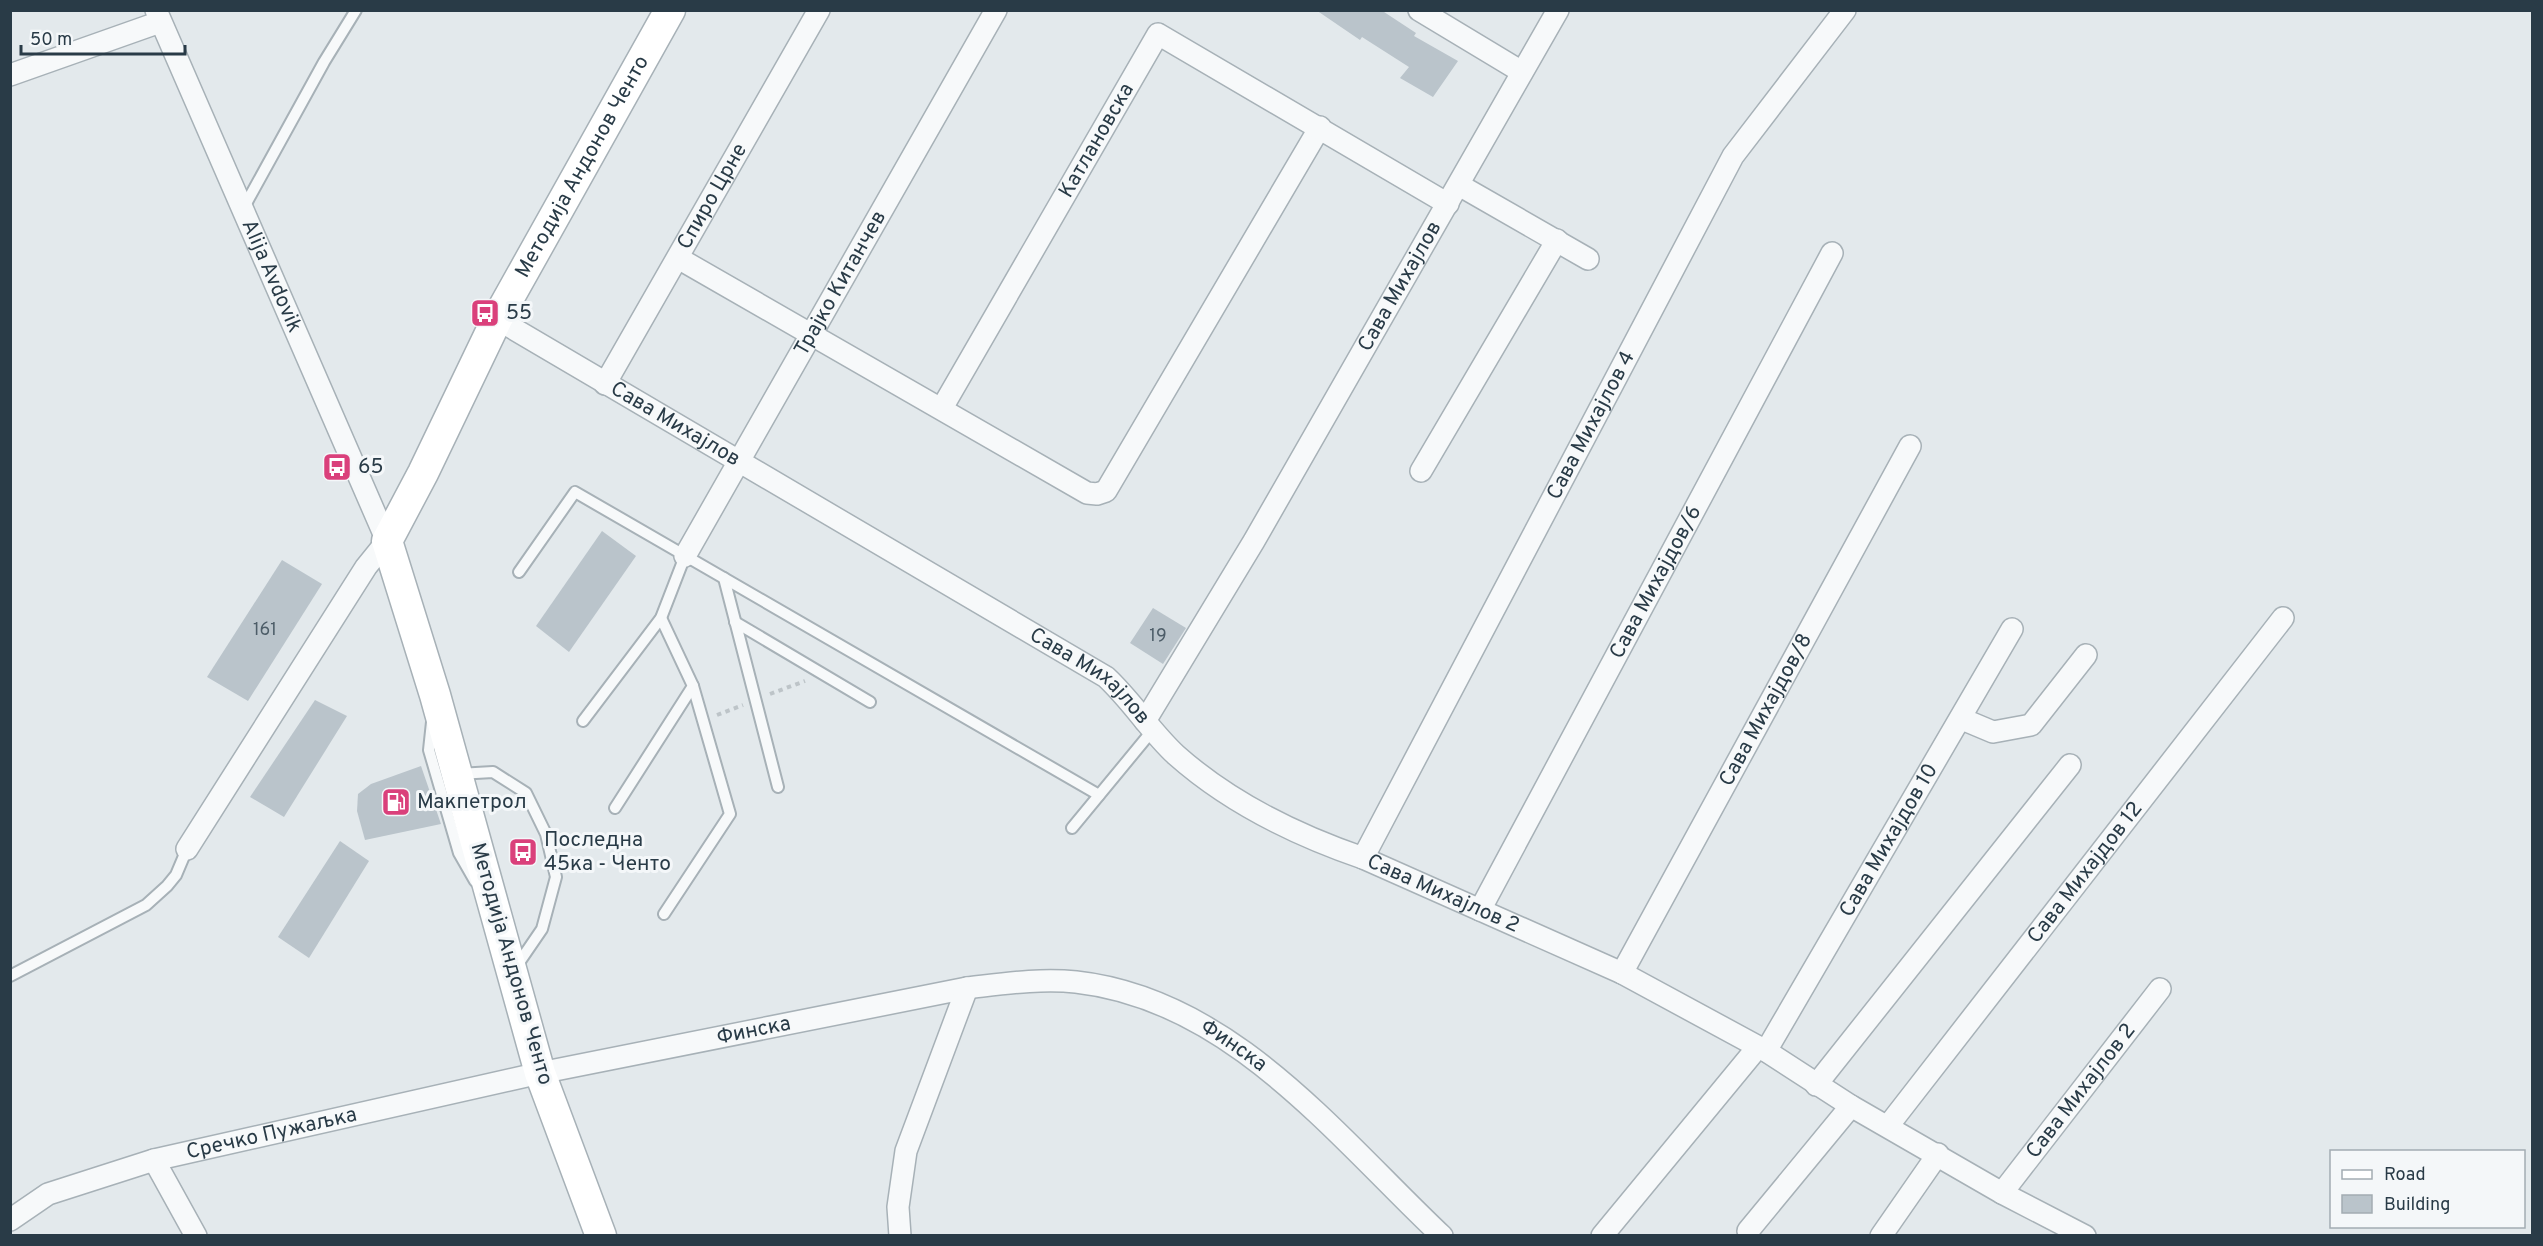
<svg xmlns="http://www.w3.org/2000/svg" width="2543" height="1246" font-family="Overpass,sans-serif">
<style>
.building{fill:#bac4cb}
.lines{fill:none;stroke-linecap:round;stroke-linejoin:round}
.service-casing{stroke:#a7b1b7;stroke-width:14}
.minor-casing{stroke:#a7b1b7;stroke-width:24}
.secondary-casing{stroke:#a7b1b7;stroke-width:33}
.path{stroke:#bdc4c8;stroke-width:4;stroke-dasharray:4.5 4.5;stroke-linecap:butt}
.service{stroke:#f7f9fa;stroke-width:10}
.minor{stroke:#f7f9fa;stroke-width:21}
.secondary{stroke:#fff;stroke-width:30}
.labels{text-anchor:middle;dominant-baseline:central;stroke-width:6;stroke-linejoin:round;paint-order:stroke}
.number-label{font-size:18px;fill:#4d5d68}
.street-label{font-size:21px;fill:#293b47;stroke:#f4f7f9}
.poi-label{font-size:21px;fill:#293b47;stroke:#f4f7f9;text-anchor:start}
</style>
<rect width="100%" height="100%" fill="#e3e9ec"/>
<g class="building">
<polygon points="1316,10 1381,10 1416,33 1414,36 1458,61 1433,97 1400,78 1409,67 1362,37 1360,40"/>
<polygon points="602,531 636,556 569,652 536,626"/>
<polygon points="282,560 322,584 248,701 207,677"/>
<polygon points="1153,608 1186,628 1163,664 1130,643"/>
<polygon points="315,700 347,716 284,817 250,797"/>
<polygon points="421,766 441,824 365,840 357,811 358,794 371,784"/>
<polygon points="340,841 369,861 309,958 278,937"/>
</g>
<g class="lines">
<g class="service-casing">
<g id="service">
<polyline points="243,209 324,62 356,10"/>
<polyline points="519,572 575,492 1099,795"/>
<polyline points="724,578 778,787"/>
<polyline points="735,622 870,702"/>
<polyline points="583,721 661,618 685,556"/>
<polyline points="432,722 429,750 459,853 475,881"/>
<polyline points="458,774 493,772 526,793 546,834 556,877 542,929 516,967"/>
<polyline points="615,808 693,686 661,618"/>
<polyline points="1072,828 1152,731"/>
<polyline points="664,914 730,814 693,686"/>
<polyline points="10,976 146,905 167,886 176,875 187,849"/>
</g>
</g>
<g class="minor-casing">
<g id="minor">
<path id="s1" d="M156,10L387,541L366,567L187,849"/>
<polyline points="1419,10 1522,72"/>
<polyline points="10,75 160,22"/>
<polyline points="1459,185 1588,259"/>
<polyline points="678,258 1087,493 1097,494 1106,491 1320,127"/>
<path id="s2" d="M497,319L1106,677C1132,701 1150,731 1176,755C1230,803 1296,835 1363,858L1622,973L1766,1051L1851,1106L2002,1193L2085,1236"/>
<path id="s3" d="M605,384L819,10"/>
<path id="s4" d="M942,408L1158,34L1448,204"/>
<polyline points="1421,471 1557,240"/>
<path id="s5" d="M685,556L996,10"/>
<polyline points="1962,719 1993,732 2031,725 2086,655"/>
<path id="s6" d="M1145,721L1254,541L1558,10"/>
<path id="s7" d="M1363,858L1733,156L1845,10"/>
<path id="s8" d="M1480,910L1832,253"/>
<path id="s9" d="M1622,973L1910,446"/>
<path id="s10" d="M1766,1051L2012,629"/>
<polyline points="1816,1085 2070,765"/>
<path id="s11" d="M1888,1126L2283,618"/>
<polyline points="154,1160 196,1236"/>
<path id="s12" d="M2002,1193L2160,989"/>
<path id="s13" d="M10,1220L48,1194L154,1160L540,1073L967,988C1002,984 1040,978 1076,982C1231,999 1336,1136 1442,1236"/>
<polyline points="1748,1231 1851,1106"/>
<polyline points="900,1236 898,1207 906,1151 967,988"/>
<polyline points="1602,1236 1757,1048"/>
<polyline points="1881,1236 1938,1154"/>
</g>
</g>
<g class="secondary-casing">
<g id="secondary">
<path id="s14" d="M601,1236L540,1073L435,695L387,541L423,473L497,319L670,10"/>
</g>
</g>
<g class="path">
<polyline points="770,694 805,681"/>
<polyline points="717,715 743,705"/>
</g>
<use href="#service" class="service"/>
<use href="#minor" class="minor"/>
<use href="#secondary" class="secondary"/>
</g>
<defs>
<g id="bus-square" transform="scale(1.5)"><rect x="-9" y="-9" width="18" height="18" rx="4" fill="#da407b" stroke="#f4f7f9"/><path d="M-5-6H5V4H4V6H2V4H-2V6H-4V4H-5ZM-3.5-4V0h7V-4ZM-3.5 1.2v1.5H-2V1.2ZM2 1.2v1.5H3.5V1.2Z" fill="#fff"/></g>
<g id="fuel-square" transform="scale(1.5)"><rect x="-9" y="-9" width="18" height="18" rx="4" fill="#da407b" stroke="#f4f7f9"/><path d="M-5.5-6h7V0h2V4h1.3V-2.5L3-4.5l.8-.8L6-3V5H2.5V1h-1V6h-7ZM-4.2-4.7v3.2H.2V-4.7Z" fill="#fff"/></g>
</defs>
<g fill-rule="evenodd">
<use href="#bus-square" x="485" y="313"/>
<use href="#bus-square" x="337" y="467"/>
<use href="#fuel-square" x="396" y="802"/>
<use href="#bus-square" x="523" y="852"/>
</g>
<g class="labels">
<g class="number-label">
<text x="265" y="630">161</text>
<text x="1158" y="636">19</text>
</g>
<g class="street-label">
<text stroke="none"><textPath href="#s4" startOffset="309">Катлановска</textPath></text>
<text stroke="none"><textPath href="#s14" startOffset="1150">Методија Андонов Ченто</textPath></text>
<text stroke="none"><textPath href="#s3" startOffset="216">Спиро Црне</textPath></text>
<text stroke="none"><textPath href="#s1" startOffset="290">Alija Avdovik</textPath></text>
<text stroke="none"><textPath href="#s5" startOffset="314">Трајко Китанчев</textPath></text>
<text stroke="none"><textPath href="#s6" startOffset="504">Сава Михајлов</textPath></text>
<text stroke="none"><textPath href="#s2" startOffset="207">Сава Михајлов</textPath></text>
<text stroke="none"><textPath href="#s7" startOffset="489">Сава Михајлов 4</textPath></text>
<text stroke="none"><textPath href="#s8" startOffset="372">Сава Михајдов/6</textPath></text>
<text stroke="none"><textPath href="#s2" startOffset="693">Сава Михајлов</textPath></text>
<text stroke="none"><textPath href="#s9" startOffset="300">Сава Михајдов/8</textPath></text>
<text stroke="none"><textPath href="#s10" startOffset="244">Сава Михајдов 10</textPath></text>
<text stroke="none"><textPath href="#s11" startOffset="321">Сава Михајдов 12</textPath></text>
<text stroke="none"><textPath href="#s2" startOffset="1114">Сава Михајлов 2</textPath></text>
<text transform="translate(511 964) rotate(74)">Методија Андонов Ченто</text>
<text stroke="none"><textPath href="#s13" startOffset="771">Финска</textPath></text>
<text stroke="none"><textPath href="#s13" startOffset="1270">Финска</textPath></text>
<text stroke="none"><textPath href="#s12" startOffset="129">Сава Михајлов 2</textPath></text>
<text stroke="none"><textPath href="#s13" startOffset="278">Сречко Пужаљка</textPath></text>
</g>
<g class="poi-label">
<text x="506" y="313">55</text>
<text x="358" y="467">65</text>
<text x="417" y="802">Макпетрол</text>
<text x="544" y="840">Последна<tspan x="544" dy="24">45ка - Ченто</tspan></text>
</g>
</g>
<rect width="2543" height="1246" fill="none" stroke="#293b47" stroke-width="24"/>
<rect x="2330" y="1150" width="195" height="78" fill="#f4f7f9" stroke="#a3acb2" stroke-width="1.5"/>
<rect x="2342" y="1170" width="30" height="9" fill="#ffffff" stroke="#a3acb2" stroke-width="1.5"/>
<text x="2384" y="1180" font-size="18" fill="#293b47">Road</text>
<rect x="2342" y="1195" width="30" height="18" fill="#bac4cb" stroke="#a3acb2" stroke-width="1.5"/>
<text x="2384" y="1210" font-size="18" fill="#293b47">Building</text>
<path d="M21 45v9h164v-9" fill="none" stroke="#293b47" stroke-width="3"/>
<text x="30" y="45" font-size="18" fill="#293b47" stroke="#f4f7f9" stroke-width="4.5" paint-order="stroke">50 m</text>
</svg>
